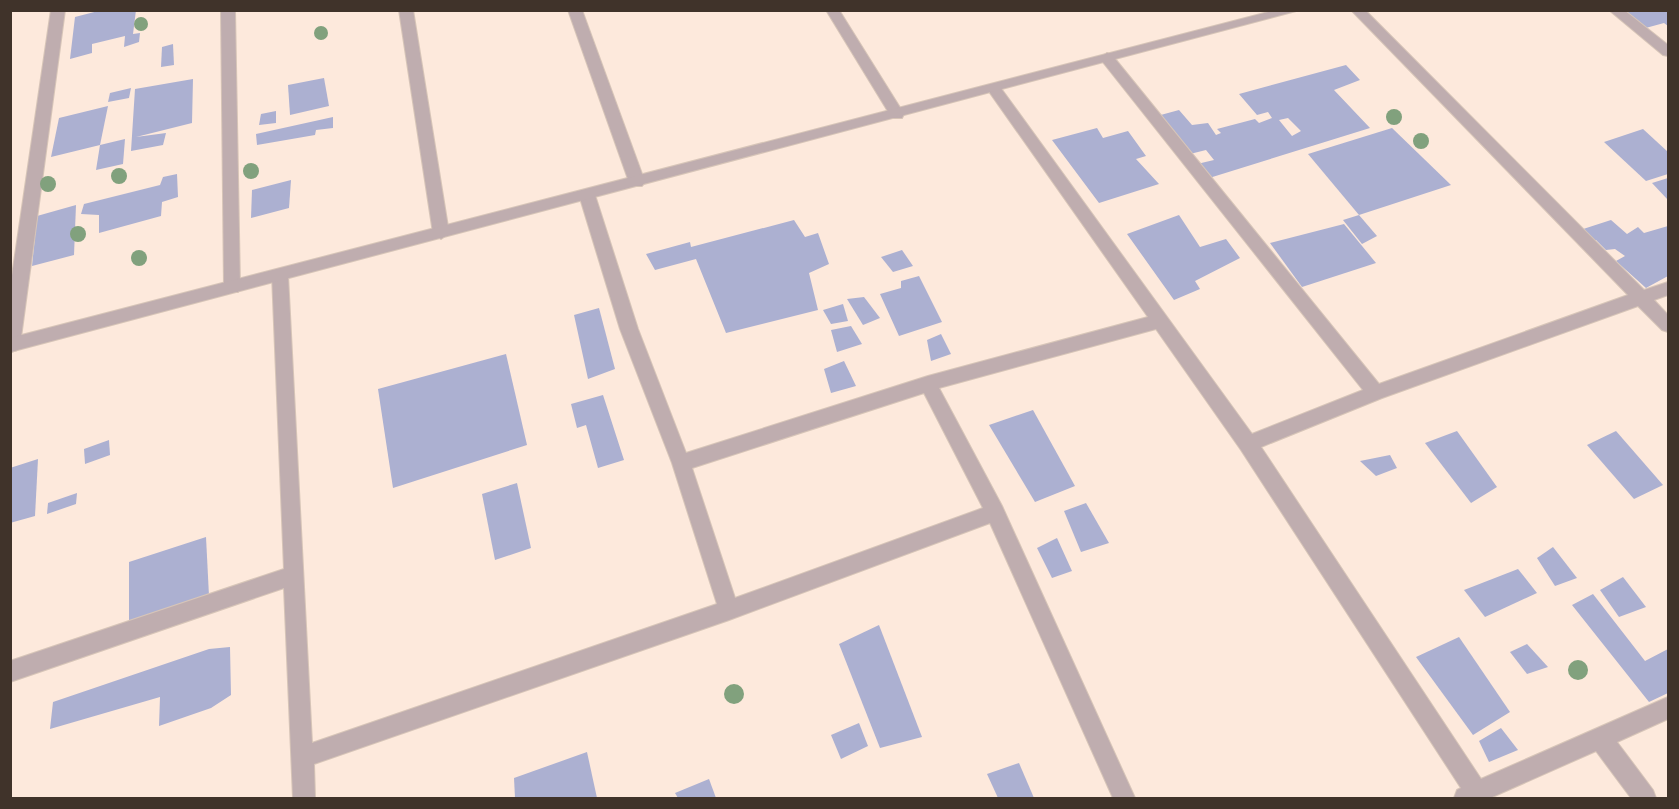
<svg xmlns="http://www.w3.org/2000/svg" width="1679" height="809" font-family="'Space Grotesk',sans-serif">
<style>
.building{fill:#acb0d1;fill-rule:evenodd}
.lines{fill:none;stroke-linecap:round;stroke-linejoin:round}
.minor-casing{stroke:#d7c5b8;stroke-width:2}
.tertiary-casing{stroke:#d7c5b8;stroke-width:2}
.minor{fill:#bfadaf;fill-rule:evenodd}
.tertiary{fill:#bfadaf;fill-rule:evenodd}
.tree{fill:#81a17d}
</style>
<rect width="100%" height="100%" fill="#fde9dc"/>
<g class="building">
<polygon points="102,10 136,10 133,34 140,33 139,42 124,47 125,36 92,44 92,53 70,59 75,17"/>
<polygon points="1622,10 1668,10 1668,26 1664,23 1642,29"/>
<polygon points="173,44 174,65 161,67 162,47"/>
<path d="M1346,65L1360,80L1334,90L1370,128L1206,179L1197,164L1214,160L1206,150L1190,154L1157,116L1179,110L1192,125L1208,123L1216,135L1221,133L1217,129L1255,119L1259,123L1272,118L1268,112L1257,115L1239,94ZM1288,118L1301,131L1292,136L1279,120Z"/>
<polygon points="324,78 329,106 290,115 288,85"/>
<polygon points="193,79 192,123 136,137 166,133 163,145 131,151 135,89"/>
<polygon points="131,88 129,98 108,102 110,93"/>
<polygon points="108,106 100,145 51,157 59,118"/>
<polygon points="276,111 276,123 259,125 261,114"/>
<polygon points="333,117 333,128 316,130 315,135 257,145 256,134"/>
<polygon points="1097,128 1103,138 1128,131 1146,156 1136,159 1159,184 1099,203 1052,140"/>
<polygon points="1392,128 1451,185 1359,215 1308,154"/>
<polygon points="1643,129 1668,152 1668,174 1646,181 1604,142"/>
<polygon points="125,139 123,164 96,170 100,145"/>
<polygon points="177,174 178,197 162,202 161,216 99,233 99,215 81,214 84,204 160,185 163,177"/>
<polygon points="1668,178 1668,200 1652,183"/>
<polygon points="291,180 289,208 251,218 252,190"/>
<polygon points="76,205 74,255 32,266 37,216"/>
<polygon points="1179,215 1200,247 1226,239 1240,258 1195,281 1200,289 1174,300 1127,234"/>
<polygon points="1359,215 1377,236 1362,244 1343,220"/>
<polygon points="794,220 805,237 818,233 829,264 809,273 818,310 726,333 696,259 655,270 646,254 690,242 691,247"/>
<polygon points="1611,220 1627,234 1638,227 1644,233 1668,226 1668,276 1646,288 1616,261 1625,256 1615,249 1606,250 1596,240 1587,241 1577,231"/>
<polygon points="1344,224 1376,263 1302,287 1270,243"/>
<polygon points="902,250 913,266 893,272 881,257"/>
<polygon points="919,276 942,322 899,336 880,294 901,288 901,281"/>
<polygon points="864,297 880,318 863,325 847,299"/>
<polygon points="843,304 848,321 831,324 823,310"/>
<polygon points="599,308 615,369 588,379 574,315"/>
<polygon points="851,326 862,344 837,352 831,330"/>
<polygon points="941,334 951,354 931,361 927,340"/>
<polygon points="506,354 527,445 393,488 378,389"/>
<polygon points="844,361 856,386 831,393 824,369"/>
<polygon points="603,395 624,460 598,468 586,425 577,428 571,404"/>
<polygon points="1033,410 1075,486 1035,502 989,425"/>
<polygon points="1457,431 1497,487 1471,503 1425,443"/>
<polygon points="1616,431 1663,485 1634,499 1587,445"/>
<polygon points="109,440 110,455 85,464 84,449"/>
<polygon points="1390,455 1397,468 1376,476 1360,461"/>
<polygon points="38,459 35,516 10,523 10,468"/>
<polygon points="517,483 531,548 495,560 482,494"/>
<polygon points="77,493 76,504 47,514 48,503"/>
<polygon points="1086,503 1109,543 1081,552 1064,511"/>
<polygon points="206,537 209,596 129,623 129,562"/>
<polygon points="1057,538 1072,571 1052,578 1037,548"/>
<polygon points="1553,547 1577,578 1555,586 1537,558"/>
<polygon points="1518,569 1537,593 1485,617 1464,590"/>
<polygon points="1623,577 1646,607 1619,617 1600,590"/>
<polygon points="1593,594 1645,661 1668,649 1668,693 1649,702 1572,605"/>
<polygon points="879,625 922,737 880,748 839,644"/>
<polygon points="1459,637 1510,712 1473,735 1416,657"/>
<polygon points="1527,644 1548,667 1527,674 1510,652"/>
<polygon points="230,647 231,695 211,708 159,726 160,697 50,729 53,702 209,649"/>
<polygon points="859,723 868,746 841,759 831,735"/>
<polygon points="1501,728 1518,750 1489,762 1479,741"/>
<polygon points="587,752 597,798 515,798 514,778"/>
<polygon points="1019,763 1034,798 998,798 987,774"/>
<polygon points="709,779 716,798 678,798 675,793"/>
</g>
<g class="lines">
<g class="minor-casing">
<g id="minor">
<polygon points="51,10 65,10 20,345 17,350 11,352 10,289"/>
<polygon points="221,10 235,10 240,287 238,292 226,292 224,287"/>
<polygon points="399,10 413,10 449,233 441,239 433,233"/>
<polygon points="568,10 582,10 645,182 642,186 632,186 629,182"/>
<polygon points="826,10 839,10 904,114 902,118 892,118"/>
<path d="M1351,10H1365L1644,290L1668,282V295L1654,300L1668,315V332L1662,330L1638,306L1382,398L1261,447L1481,779L1668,697V719L1617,742L1653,790L1656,798H1631L1596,751L1490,798H1454L1457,790L1461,788L1241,450L1156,329L939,388L1002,506L1135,798H1113L990,523L729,620L314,764L315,798H293L284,588L10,682V661L284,569L272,275L274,270H286L288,275L312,743L717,604L672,463L620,329L579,195L587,189L595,195L638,329L686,453L928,376L1148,317L990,93V87H1000L1252,434L1363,390L1102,61L1100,58L1107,53L1112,55L1379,384L1628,295ZM924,393L983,508L735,598L692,468Z"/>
<polygon points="1609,10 1624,10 1668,45 1668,56 1663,55"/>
</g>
</g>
<g class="tertiary-casing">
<polygon id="tertiary" points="1276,10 1300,10 10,352 10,338"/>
</g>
<use href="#minor" class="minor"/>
<use href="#tertiary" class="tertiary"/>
</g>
<g class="tree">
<circle cx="141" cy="24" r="7"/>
<circle cx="321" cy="33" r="7"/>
<circle cx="1394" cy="117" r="8"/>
<circle cx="1421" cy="141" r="8"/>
<circle cx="251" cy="171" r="8"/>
<circle cx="119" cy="176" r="8"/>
<circle cx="48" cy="184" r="8"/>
<circle cx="78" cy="234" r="8"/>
<circle cx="139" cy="258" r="8"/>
<circle cx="1578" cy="670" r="10"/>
<circle cx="734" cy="694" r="10"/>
</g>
<rect width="1679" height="809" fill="none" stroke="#40332a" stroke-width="24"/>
</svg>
